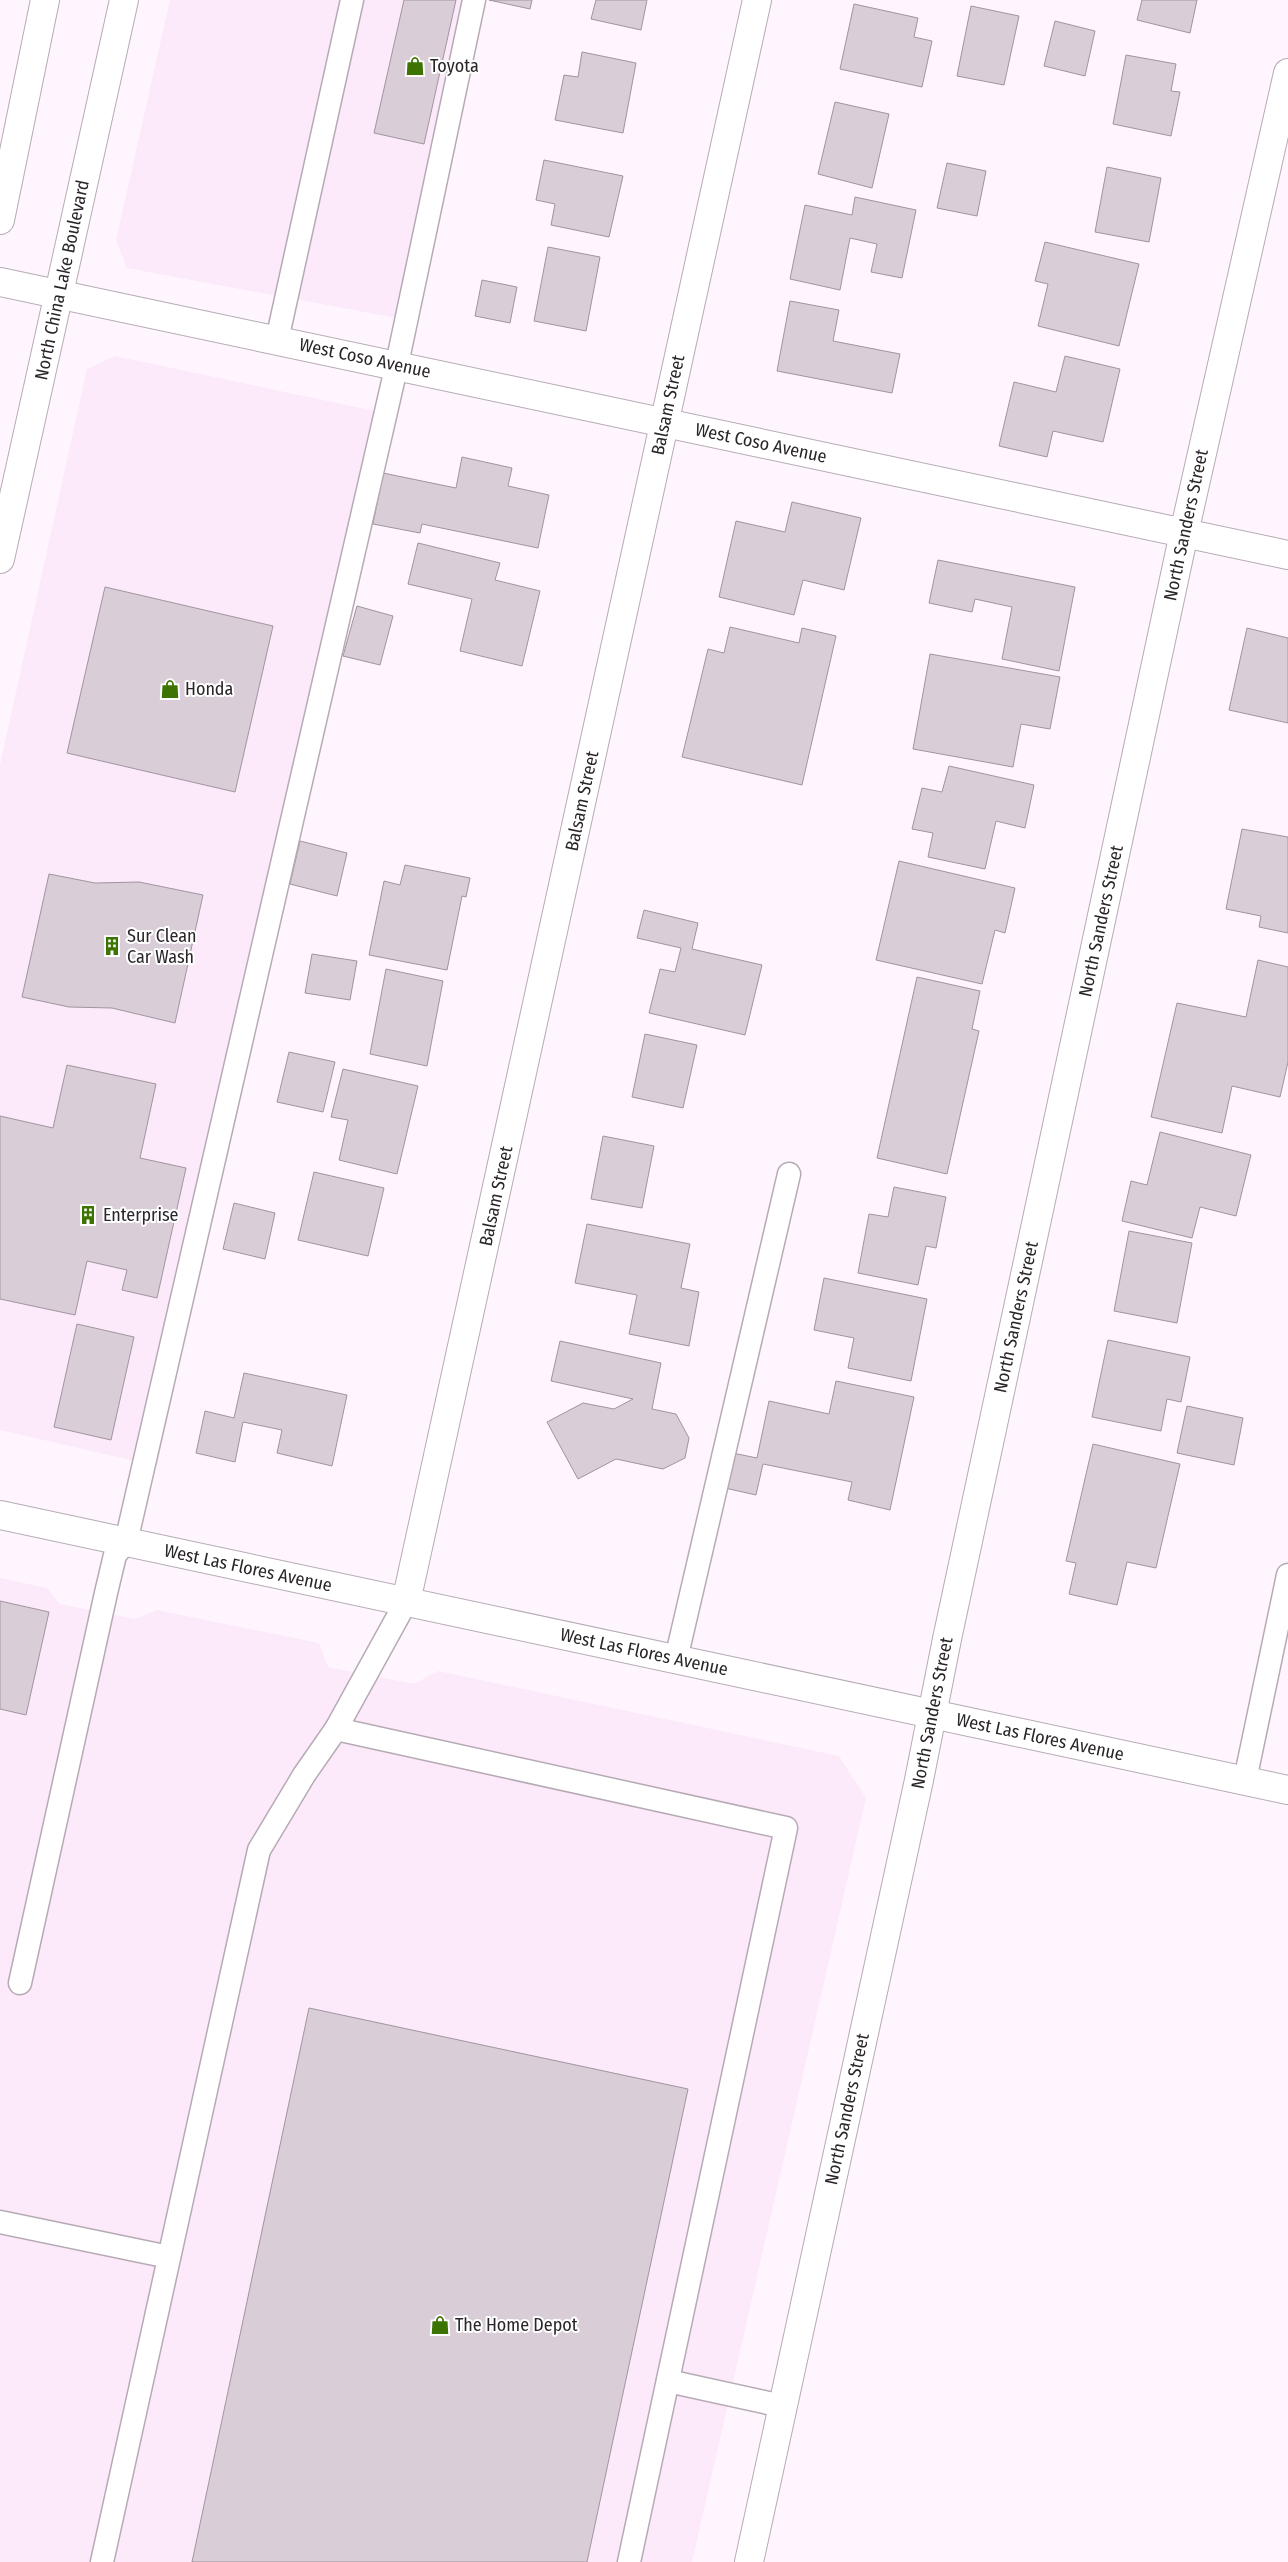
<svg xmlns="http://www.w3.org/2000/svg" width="1288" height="2562" font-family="'Fira Sans Condensed',sans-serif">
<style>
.built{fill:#fce9fa}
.building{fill:#d9cdd8;stroke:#a0959f}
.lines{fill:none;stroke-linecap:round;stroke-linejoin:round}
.service-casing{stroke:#b6abb5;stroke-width:25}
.minor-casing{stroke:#b6abb5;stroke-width:30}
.secondary-casing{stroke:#b6abb5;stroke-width:30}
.primary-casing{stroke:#b6abb5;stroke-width:30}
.service{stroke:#fff;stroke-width:22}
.minor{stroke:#fff;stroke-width:28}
.secondary{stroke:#fff;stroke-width:28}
.primary{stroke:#fff;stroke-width:28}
.labels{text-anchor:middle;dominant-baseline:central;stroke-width:4;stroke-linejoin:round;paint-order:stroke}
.poi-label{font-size:18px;fill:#292529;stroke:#fff;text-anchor:start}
.street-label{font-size:18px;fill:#292529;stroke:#fff}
</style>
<rect width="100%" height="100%" fill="#fff5fe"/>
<g class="built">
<polygon points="170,0 486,0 413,321 127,268 116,240"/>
<polygon points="115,356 389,414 157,1466 0,1430 0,765 87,369"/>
<polygon points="0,1578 47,1588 60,1604 135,1619 157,1610 319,1643 328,1667 414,1684 438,1671 839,1756 866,1798 692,2562 0,2562"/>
</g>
<g class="building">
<polygon points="404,0 456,0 424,144 374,133"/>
<polygon points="489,0 532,0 530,9"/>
<polygon points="596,0 647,0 641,30 591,19"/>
<polygon points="1142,0 1197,0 1190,33 1137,20"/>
<polygon points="854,4 918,18 914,37 932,41 922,87 840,69"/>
<polygon points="971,6 1019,16 1004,85 957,76"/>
<polygon points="1055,21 1095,31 1085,76 1044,66"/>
<polygon points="582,52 636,63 623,133 555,120 564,75 578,77"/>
<polygon points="1126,55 1176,64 1171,91 1180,92 1171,136 1113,124"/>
<polygon points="835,102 889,114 872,188 818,174"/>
<polygon points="544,160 623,176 609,237 551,225 555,204 536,200"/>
<polygon points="947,163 986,171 977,216 937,208"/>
<polygon points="1107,167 1161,178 1149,242 1095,232"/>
<polygon points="855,197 916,210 902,278 871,272 877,244 850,238 840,290 790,279 805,205 852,215"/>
<polygon points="1045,242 1139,264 1119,346 1038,326 1048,284 1035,281"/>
<polygon points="548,247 600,257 586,331 534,321"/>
<polygon points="482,280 517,287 510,323 475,316"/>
<polygon points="790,301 839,310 833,341 900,354 892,393 777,371"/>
<polygon points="1065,356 1120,369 1103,442 1053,431 1047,457 999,446 1014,382 1056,392"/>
<polygon points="462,457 512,468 508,486 549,495 538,548 422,524 420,533 373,524 383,473 456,488"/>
<polygon points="792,502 861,518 844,590 803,580 794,615 719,597 736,521 785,532"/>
<polygon points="418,543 500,563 495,580 540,591 522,666 460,651 472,599 408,584"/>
<polygon points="938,560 1075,587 1059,671 1002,659 1012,607 975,599 972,612 929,603"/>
<polygon points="105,587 273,626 235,792 67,753"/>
<polygon points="357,606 393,616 380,665 343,656"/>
<polygon points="730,627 799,643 802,628 836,636 802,785 682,757 708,649 724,653"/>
<polygon points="1247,628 1288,638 1288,723 1229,710"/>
<polygon points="930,654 1060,677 1050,729 1021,724 1013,767 913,749"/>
<polygon points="949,766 1034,785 1025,828 996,821 985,869 928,857 933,833 912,829 922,788 942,792"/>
<polygon points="1242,829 1288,837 1288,933 1259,927 1261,916 1226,909"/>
<polygon points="300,841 347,853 337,896 290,884"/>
<polygon points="899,861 1015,888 1005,933 995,930 982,984 876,960"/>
<polygon points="405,865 470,878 466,897 462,896 447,970 369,955 384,881 400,885"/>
<polygon points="49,874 95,883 139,882 203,895 175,1023 112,1008 69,1007 22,997"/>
<polygon points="644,910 698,923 692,949 762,965 745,1035 649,1013 660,969 675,972 681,948 637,938"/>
<polygon points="312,954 357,961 350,1000 305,993"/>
<polygon points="1258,960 1288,967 1288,1062 1280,1097 1232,1086 1222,1133 1151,1117 1177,1003 1246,1017"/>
<polygon points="386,969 443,981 427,1066 370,1054"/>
<polygon points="917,977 980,991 972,1029 979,1031 947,1174 877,1158"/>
<polygon points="645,1034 697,1045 683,1108 632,1097"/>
<polygon points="289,1052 335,1062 323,1112 277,1102"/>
<polygon points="67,1065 156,1084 140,1158 186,1168 157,1298 122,1290 127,1270 87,1261 75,1315 0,1299 0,1116 53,1128"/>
<polygon points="343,1069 418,1086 397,1174 339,1160 348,1120 331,1117"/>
<polygon points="1160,1132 1251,1155 1236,1216 1200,1207 1192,1238 1122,1221 1131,1181 1147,1185"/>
<polygon points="603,1136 654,1146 642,1208 591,1199"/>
<polygon points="314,1172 384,1188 368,1256 298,1240"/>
<polygon points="894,1187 946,1197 936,1248 926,1246 918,1285 858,1273 869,1214 888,1217"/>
<polygon points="234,1203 275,1213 265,1259 223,1249"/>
<polygon points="587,1224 690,1244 681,1288 699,1292 689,1346 629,1334 637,1295 575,1283"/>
<polygon points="1129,1231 1192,1243 1177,1323 1114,1311"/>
<polygon points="824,1278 927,1299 911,1381 848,1368 854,1338 814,1330"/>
<polygon points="77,1324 134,1337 111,1440 54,1427"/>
<polygon points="1108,1340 1190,1357 1181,1402 1167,1399 1161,1431 1092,1417"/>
<polygon points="560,1341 661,1363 652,1409 676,1414 689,1438 685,1458 663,1469 616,1459 578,1479 547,1422 583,1403 614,1409 633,1399 551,1381"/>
<polygon points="244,1373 347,1395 332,1466 277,1453 282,1430 243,1422 235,1462 196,1453 205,1411 234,1418"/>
<polygon points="836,1381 914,1397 890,1510 848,1500 852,1482 763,1464 756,1495 716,1486 723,1451 757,1458 769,1401 829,1414"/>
<polygon points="1187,1406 1243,1418 1234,1465 1177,1453"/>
<polygon points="1093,1444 1180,1464 1156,1568 1127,1562 1117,1605 1069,1594 1076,1563 1066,1561"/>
<polygon points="0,1601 49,1612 26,1715 0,1709"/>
<polygon points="309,2008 688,2089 587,2562 192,2562"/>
</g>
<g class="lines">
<g class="service-casing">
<g id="service">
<polyline points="277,340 352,0"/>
<polyline points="676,1659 789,1174"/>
<polyline points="336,1729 786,1828 629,2562"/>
<polyline points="1245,1780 1288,1575"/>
<polyline points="20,1983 106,1593 115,1555 126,1542 397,364 474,0"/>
<polyline points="0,2222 169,2257"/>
<polyline points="668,2381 782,2406"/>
<polyline points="102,2562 259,1850 304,1775 336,1729 406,1602"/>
</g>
</g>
<g class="minor-casing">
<g id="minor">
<polyline points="0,282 1288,555"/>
<polyline points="406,1602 757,0"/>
<polyline points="749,2562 919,1780 947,1639 1184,533 1288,73"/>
</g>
</g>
<g class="secondary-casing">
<polyline id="secondary" points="0,1515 1288,1790"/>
</g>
<g class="primary-casing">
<g id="primary">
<polyline points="0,220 45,0"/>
<polyline points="0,559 124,0"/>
</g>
</g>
<use href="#service" class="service"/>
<use href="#minor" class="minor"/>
<use href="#secondary" class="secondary"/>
<use href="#primary" class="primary"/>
</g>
<defs>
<g id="shop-bare" transform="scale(1.5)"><path d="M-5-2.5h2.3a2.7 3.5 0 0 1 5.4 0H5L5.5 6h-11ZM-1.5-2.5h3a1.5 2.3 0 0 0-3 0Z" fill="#3d7401" stroke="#fff" stroke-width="2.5" paint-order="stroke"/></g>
<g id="building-bare" transform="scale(1.5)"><path d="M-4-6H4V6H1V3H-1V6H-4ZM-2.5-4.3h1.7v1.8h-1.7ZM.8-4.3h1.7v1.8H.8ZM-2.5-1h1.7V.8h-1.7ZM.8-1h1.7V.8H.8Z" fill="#3d7401" stroke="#fff" stroke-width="2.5" paint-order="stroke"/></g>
</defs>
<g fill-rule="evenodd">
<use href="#shop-bare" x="415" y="66"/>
<use href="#shop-bare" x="170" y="689"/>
<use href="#building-bare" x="112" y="946"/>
<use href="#building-bare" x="88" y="1215"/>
<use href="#shop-bare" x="440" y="2325"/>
</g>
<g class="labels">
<g class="poi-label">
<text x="430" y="66">Toyota</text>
<text x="185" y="689">Honda</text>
<text x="127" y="936">Sur Clean<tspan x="127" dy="21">Car Wash</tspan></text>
<text x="103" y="1215">Enterprise</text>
<text x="455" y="2325">The Home Depot</text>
</g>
<g class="street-label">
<text transform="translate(62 280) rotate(-78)">North China Lake Boulevard</text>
<text transform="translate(365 358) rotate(12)">West Coso Avenue</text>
<text transform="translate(668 405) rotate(-78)">Balsam Street</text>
<text transform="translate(761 443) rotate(12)">West Coso Avenue</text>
<text transform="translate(1186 525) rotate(-78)">North Sanders Street</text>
<text transform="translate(582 801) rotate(-78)">Balsam Street</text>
<text transform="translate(1101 921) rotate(-78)">North Sanders Street</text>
<text transform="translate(496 1196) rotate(-78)">Balsam Street</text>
<text transform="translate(1016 1317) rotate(-78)">North Sanders Street</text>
<text transform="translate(248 1568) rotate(12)">West Las Flores Avenue</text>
<text transform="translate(644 1652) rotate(12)">West Las Flores Avenue</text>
<text transform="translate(932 1713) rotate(-79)">North Sanders Street</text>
<text transform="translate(1040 1737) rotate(12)">West Las Flores Avenue</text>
<text transform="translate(847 2109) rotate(-78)">North Sanders Street</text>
</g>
</g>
</svg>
